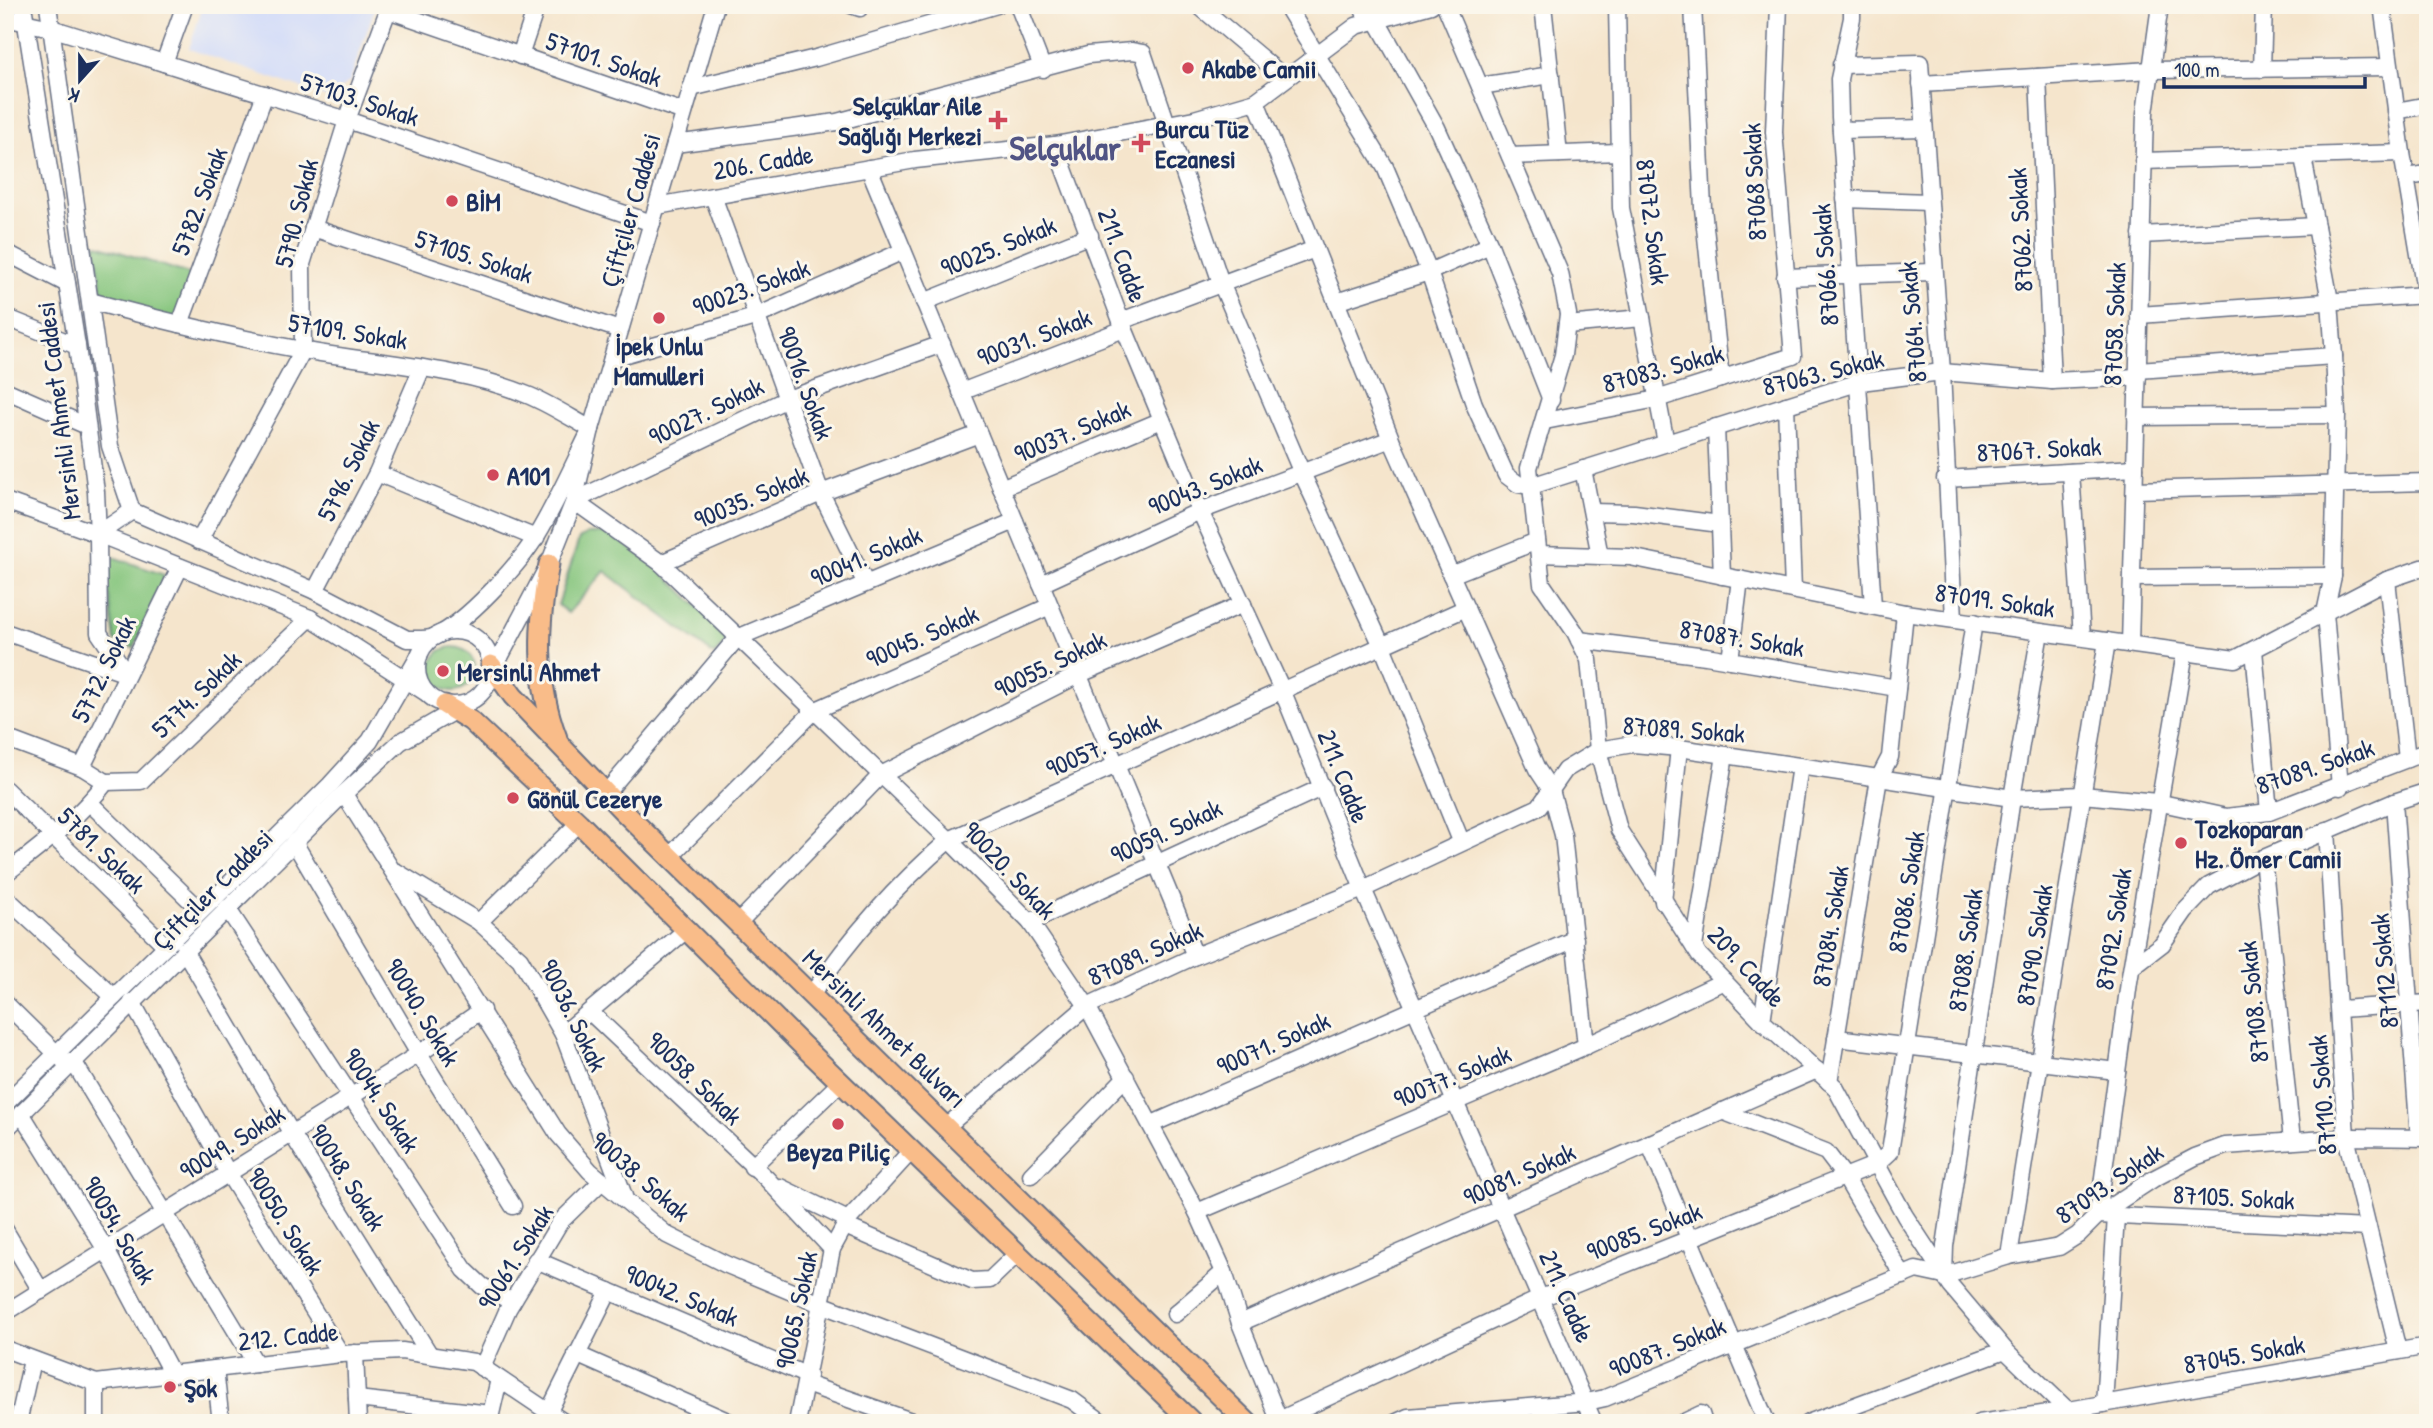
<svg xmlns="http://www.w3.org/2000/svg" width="2433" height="1428" font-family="'Patrick Hand',sans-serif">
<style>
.built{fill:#d0daf9}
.green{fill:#85c57d;stroke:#507a6e;stroke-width:2}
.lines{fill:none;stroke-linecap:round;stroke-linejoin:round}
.minor-casing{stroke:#676f84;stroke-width:19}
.major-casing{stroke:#676f84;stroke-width:23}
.minor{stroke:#fff;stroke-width:16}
.major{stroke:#f9bc89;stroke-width:19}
.poi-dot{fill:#d1495b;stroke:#fbf7ec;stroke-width:2.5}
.labels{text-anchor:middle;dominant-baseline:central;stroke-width:6;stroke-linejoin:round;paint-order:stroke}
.street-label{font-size:26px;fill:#1b2f5e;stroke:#fbf7ec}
.poi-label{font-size:26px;font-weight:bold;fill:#1b2f5e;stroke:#fbf7ec;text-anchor:start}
.district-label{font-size:33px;font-weight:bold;fill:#515484;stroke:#fbf7ec}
</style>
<rect width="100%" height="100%" fill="#fbf7ec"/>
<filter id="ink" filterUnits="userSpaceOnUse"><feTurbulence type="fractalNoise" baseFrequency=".0143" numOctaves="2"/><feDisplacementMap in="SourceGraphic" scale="14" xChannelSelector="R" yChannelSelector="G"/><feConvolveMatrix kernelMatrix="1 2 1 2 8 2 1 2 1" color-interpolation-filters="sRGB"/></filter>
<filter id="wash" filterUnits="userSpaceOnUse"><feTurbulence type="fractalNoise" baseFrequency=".00686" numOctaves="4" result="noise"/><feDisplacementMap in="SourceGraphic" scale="28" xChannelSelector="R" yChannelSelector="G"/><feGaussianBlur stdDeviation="1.57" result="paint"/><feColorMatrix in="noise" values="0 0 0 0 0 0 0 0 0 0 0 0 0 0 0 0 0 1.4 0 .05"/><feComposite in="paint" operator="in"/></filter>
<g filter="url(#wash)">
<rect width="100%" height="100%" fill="#f5e5cc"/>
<polygon class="built" points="203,5 376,5 350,81 329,98 189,49"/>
<g class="green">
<polygon points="95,244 195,276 178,323 103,297"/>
<polygon points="609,533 657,567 730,638 714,655 605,571 568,613 558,605 579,539 587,534"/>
<polygon points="107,555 165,575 134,648 115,641 104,560"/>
<circle cx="453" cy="669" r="22"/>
</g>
</g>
<g filter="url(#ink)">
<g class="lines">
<g class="minor-casing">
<g id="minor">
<polyline points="23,5 77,346 96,492 98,534 310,618 425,692"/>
<path d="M48,5L110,446L132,511L315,591L407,639C416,639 426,640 434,637C465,624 520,564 537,535C557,502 573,465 591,429"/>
<polyline points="851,5 860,8"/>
<polyline points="1018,5 1043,69"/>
<polyline points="1198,5 1285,78"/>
<polyline points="1286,5 1385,167 1427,266 1474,404 1506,475 1518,484 1531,486 1860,382 1942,372 2052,381 2138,377"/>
<polyline points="1361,5 1369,22"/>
<polyline points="1445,5 1560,273 1568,314 1563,355 1529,468 1542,584 1575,632 1589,660 1598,750 1619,830 1699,955 1762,1021 1835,1087 1905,1216 1951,1286 2005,1350 2081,1423"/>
<polyline points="1543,5 1559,154"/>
<polyline points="1617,5 1621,208 1666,443"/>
<polyline points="1693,5 1703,208 1721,379"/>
<polyline points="1852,5 1852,18 1839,79 1840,117 1873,606"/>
<polyline points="2382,5 2402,153 2428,308"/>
<polyline points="388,10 684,112"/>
<polyline points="5,18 51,28 347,120 652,223"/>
<polyline points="1376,19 1437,128 1490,245 1551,400"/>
<polyline points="520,56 537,5"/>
<polyline points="164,63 185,5"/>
<polyline points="1841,65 1920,63 1942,372 1954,619"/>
<polyline points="2262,69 2264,5"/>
<polyline points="2038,77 2052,381"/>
<polyline points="1921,84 2151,70 2389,67"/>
<polyline points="1480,86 1551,75"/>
<polyline points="691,88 816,58 997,5"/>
<polyline points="1256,101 1391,439 1537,769 1551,790 1563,835 1586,1046"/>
<polyline points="2396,111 2428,105"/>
<polyline points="1841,130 1924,128"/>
<polyline points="675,144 837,122 1088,55 1132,51 1143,53 1221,283 1302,473 1382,646 1461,841"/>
<polyline points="1055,145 1121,321 1200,511 1283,692 1363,889 1594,1423"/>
<polyline points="1510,156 1619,152"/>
<polyline points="2303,157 2330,301 2334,356 2337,415 2333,576 2325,613 2340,787"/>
<polyline points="2143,161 2402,153"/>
<polyline points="869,168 1195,956"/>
<polyline points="2406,177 2428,174"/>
<polyline points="713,196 821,493 865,582"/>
<polyline points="1845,199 1928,202"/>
<polyline points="657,206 915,160 1055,145 1194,119 1256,101 1356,26 1431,5"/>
<polyline points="313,228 620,330"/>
<polyline points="2141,235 2316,226"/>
<polyline points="5,252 67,284"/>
<polyline points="1785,277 1932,272"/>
<path d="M90,301C160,320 230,337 302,350C378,364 458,366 530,396C551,405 571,418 591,429"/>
<polyline points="924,302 1090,235"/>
<polyline points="1336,302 1429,272 1490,245"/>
<polyline points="2139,315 2425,295"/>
<polyline points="5,317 77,346"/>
<polyline points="1121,321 1315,249"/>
<polyline points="180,324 265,94"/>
<polyline points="1567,325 1642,318"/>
<polyline points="942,344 785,400 574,501 661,563 949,840 1030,922 1087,1006 1197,1212 1224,1272 1240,1323 1279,1420 1541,1298 1877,1164 1890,1152 1974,622"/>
<polyline points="612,358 755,317 903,251"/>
<polyline points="2138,370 2334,356"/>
<polyline points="5,390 87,426"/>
<polyline points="961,392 1124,329"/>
<polyline points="1786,405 1793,590"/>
<polyline points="2136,417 2337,415"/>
<polyline points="1545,421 1657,399 1793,356 1774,132 1779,5"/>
<polyline points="1716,427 1722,576"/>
<polyline points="1583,469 1600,556"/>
<polyline points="2071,472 2082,637"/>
<polyline points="377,473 536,538"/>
<polyline points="1945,479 2135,468"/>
<polyline points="1001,488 1162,420"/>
<polyline points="2135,490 2428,482"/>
<polyline points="5,501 98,534"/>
<polyline points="1592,512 1634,513 1720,524"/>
<polyline points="98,534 99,633 127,674"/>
<polyline points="98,534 132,511"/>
<polyline points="199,541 303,350 302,264 347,120 390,5"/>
<polyline points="1539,554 1630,557 1905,613 2235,659 2387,580 2428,566"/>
<polyline points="661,563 821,493 979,434"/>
<polyline points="1451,575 1537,541"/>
<polyline points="2132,578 2333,576"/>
<polyline points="2387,580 2407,759"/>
<polyline points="1041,584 1200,511 1391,439"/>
<polyline points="315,591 377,473 422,368"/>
<circle cx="454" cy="668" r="37"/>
<polyline points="5,632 127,674"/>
<polyline points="1579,640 1706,656 1897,688"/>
<polyline points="2130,644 2145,113 2160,5"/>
<polyline points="2254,650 2269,812"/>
<polyline points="2185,652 2129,982 2098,1215 2368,1228"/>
<polyline points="1730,660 1740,579"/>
<polyline points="490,676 549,564 574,501 591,429 716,5"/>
<polyline points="5,738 82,767"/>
<polyline points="106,782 141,781 310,618"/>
<polyline points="106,782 82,767 180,567"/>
<polyline points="5,789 166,946"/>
<polyline points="606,793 737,638 1015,521"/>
<polyline points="344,794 558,1134 590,1171 667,1235 725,1264 823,1305 1072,1400 1103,1423"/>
<polyline points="2394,802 2419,1137"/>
<polyline points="90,803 201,911"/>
<polyline points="2327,830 2346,1137 2398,1351"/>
<polyline points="294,842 419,1054 513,1206"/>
<polyline points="670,856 814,711 1050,606"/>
<polyline points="2263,858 2292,1141"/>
<polyline points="397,872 479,922 520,959 563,1034 624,1196"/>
<path d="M5,874C41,846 78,819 106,782"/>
<polyline points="5,897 114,997"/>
<polyline points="1663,902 1679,748"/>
<polyline points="227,908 465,1270 482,1286 512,1302"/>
<polyline points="479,922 579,823"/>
<polyline points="739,922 881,775 1078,675 1243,604"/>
<polyline points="1030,922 1323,787"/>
<polyline points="1694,947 1725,755"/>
<polyline points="184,950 292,1134 430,1355"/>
<polyline points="2132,967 2162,944 2185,911 2209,886 2252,863 2394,802 2428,791"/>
<path d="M812,994C850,938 898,884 949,840L1466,608"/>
<polyline points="132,1002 228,1173 341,1354"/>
<polyline points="5,1003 63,1060"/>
<polyline points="2340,1009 2428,1003"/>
<polyline points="590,1012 766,1178 832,1249"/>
<polyline points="1762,1021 1800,766"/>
<polyline points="563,1034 685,931"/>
<polyline points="1836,1038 2117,1071"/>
<polyline points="73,1061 256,1364"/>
<polyline points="1829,1082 1879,778 1890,757 1905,613"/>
<polyline points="5,1104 330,785 370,741 419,656"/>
<polyline points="1722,1111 1826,1152 1845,1177 1903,1276"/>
<polyline points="21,1113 106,1250 172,1374"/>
<polyline points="1152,1124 1575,939"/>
<polyline points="947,1126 1087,1006 1195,956 1363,889 1539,807 1565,770 1598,750 1633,744 1679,748 2012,798 2082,795 2157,802 2226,817 2269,812 2428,751"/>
<polyline points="5,1130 338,799 400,742 468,703"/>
<polyline points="1649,1143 1767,1423"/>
<polyline points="752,1167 841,1082"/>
<polyline points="1031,1175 1126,1077"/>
<polyline points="780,1187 848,1220"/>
<polyline points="1197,1212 1586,1046 1724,981"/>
<polyline points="845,1226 972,1281 990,1280 1018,1253"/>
<polyline points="5,1230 41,1291"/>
<polyline points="2009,1256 2107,641"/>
<polyline points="536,1260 808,1376"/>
<polyline points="1944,1276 1945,1246 2012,798 2040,632"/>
<polyline points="5,1313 419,1054 482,1010"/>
<polyline points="1175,1314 1224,1272"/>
<polyline points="1240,1323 1817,1070"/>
<polyline points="5,1349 96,1383 341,1354 402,1351 474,1362 565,1423"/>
<polyline points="355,1353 358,1423"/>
<polyline points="576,1354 732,1423"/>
<polyline points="482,1368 508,1309 560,1222 602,1181"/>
<polyline points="215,1369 221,1423"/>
<polyline points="96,1383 96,1423"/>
<polyline points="806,1384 917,1423"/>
<polyline points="357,1399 491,1414 499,1379"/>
<polyline points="2104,1404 2116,1216"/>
<polyline points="548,1413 609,1291"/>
<polyline points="18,1423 32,1360"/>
<polyline points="797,1423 832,1249 848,1220 912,1150"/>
<polyline points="1395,1423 1408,1417 1587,1402 1605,1398 1916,1270 1944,1276 2009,1256 2059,1247 2078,1235 2098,1215 2153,1179 2195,1157 2225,1146 2354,1137 2428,1138"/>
<polyline points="1682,1423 1701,1414 1704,1423"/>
<polyline points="1808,1423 2005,1350"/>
<polyline points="1979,1423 2069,1410 2428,1346"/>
</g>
</g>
<g class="major-casing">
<g id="major">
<path d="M549,564C538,623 535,681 557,738"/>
<polyline points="491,665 513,696 623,811 1248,1423"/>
<polyline points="445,705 471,721 579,823 801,1044 1193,1423"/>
</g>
</g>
<use href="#minor" class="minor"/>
<use href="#major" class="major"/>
</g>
</g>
<g class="poi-dot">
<circle cx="1188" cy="68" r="7"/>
<path d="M994.5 109.5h7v7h7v7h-7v7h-7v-7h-7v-7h7z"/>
<path d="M1137.5 132.5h7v7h7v7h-7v7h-7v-7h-7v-7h7z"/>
<circle cx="452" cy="201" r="7"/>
<circle cx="659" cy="318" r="7"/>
<circle cx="493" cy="475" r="7"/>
<circle cx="443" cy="671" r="7"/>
<circle cx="513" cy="798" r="7"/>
<circle cx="2181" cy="843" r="7"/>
<circle cx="838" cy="1124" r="7"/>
<circle cx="170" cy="1387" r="7"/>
</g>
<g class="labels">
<g class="street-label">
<text transform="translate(604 59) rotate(19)">57101. Sokak</text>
<text transform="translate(360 99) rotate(18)">57103. Sokak</text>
<text transform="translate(763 162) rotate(-10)">206. Cadde</text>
<text transform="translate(1754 182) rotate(-93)">87068 Sokak</text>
<text transform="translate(199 201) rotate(-69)">5782. Sokak</text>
<text transform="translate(630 210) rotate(-74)">Çiftçiler Caddesi</text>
<text transform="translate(296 213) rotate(-76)">5790. Sokak</text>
<text transform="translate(1653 222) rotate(83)">87072. Sokak</text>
<text transform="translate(2020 230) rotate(-93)">87062. Sokak</text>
<text transform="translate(998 246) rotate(-22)">90025. Sokak</text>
<text transform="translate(1123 255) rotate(70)">211. Cadde</text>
<text transform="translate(474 256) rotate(18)">57105. Sokak</text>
<text transform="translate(1825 265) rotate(-94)">87066. Sokak</text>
<text transform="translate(751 287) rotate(-20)">90023. Sokak</text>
<text transform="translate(1912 322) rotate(-95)">87064. Sokak</text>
<text transform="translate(2114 324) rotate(-88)">87058. Sokak</text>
<text transform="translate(348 331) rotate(9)">57109. Sokak</text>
<text transform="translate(1034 337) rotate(-21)">90031. Sokak</text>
<text transform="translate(1663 368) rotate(-15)">87083. Sokak</text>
<text transform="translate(1823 372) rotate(-14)">87063. Sokak</text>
<text transform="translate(806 383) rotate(70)">90016. Sokak</text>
<text transform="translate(58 411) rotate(-97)">Mersinli Ahmet Caddesi</text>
<text transform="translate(706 411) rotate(-26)">90027. Sokak</text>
<text transform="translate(1072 431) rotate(-23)">90037. Sokak</text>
<text transform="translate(2039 449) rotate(-3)">87067. Sokak</text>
<text transform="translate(348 470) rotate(-64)">5796. Sokak</text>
<text transform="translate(1205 485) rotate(-22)">90043. Sokak</text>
<text transform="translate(751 497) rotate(-23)">90035. Sokak</text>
<text transform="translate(866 556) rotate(-23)">90041. Sokak</text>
<text transform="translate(1995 600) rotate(8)">87019. Sokak</text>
<text transform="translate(922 636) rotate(-24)">90045. Sokak</text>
<text transform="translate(1742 638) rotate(9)">87087. Sokak</text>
<text transform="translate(1050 664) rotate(-26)">90055. Sokak</text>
<text transform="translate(103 669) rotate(-64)">5772. Sokak</text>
<text transform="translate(196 694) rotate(-44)">5774. Sokak</text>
<text transform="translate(1684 729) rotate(4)">87089. Sokak</text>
<text transform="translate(1103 745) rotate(-24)">90057. Sokak</text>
<text transform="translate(2315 766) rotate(-19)">87089. Sokak</text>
<text transform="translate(1344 776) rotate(68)">211. Cadde</text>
<text transform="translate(1166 831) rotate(-25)">90059. Sokak</text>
<text transform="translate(102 850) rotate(44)">5781. Sokak</text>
<text transform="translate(1010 870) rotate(47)">90020. Sokak</text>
<text transform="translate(212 889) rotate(-45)">Çiftçiler Caddesi</text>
<text transform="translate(1906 892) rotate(-81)">87086. Sokak</text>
<text transform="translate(1830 926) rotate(-81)">87084. Sokak</text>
<text transform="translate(2113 929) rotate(-81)">87092. Sokak</text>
<text transform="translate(2034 945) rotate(-81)">87090. Sokak</text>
<text transform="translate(1965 950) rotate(-82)">87088. Sokak</text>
<text transform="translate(1145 953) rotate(-24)">87089. Sokak</text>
<text transform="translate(1747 966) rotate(47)">209. Cadde</text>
<text transform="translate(2384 971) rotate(-95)">87112 Sokak</text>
<text transform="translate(2253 1002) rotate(-96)">87108. Sokak</text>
<text transform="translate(423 1012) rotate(59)">90040. Sokak</text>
<text transform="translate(574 1015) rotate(64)">90036. Sokak</text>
<text transform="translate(885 1028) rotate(44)">Mersinli Ahmet Bulvarı</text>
<text transform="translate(1273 1043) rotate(-24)">90071. Sokak</text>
<text transform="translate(1452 1076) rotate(-23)">90077. Sokak</text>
<text transform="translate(695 1078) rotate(44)">90058. Sokak</text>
<text transform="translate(2322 1095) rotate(-95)">87110. Sokak</text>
<text transform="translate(382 1100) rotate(57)">90044. Sokak</text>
<text transform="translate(232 1142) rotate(-32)">90049. Sokak</text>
<text transform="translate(1519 1174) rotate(-24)">90081. Sokak</text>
<text transform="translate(641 1176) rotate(41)">90038. Sokak</text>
<text transform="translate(348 1177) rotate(58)">90048. Sokak</text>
<text transform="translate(2109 1183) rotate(-34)">87093. Sokak</text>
<text transform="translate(2234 1197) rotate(3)">87105. Sokak</text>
<text transform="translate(286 1221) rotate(58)">90050. Sokak</text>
<text transform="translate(120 1230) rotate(60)">90054. Sokak</text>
<text transform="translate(1644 1231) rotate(-21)">90085. Sokak</text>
<text transform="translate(515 1257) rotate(-58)">90061. Sokak</text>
<text transform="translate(682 1295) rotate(23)">90042. Sokak</text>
<text transform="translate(1567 1296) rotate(66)">211. Cadde</text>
<text transform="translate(796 1310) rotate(-78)">90065. Sokak</text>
<text transform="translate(288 1336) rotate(-6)">212. Cadde</text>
<text transform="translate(1667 1347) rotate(-22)">90087. Sokak</text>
<text transform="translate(2244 1354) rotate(-10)">87045. Sokak</text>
</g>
<g class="poi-label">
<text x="1202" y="68">Akabe Camii</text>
<text x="982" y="105" text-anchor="end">Selçuklar Aile<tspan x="982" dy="30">Sağlığı Merkezi</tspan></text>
<text x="1155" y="128">Burcu Tüz<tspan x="1155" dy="30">Eczanesi</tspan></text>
<text x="466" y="201">BİM</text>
<text x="659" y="345" text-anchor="middle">İpek Unlu<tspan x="659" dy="30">Mamulleri</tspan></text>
<text x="507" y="475">A101</text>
<text x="457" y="671">Mersinli Ahmet</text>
<text x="527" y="798">Gönül Cezerye</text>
<text x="2195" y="828">Tozkoparan<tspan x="2195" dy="30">Hz. Ömer Camii</tspan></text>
<text x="838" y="1151" text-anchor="middle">Beyza Piliç</text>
<text x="184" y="1387">Şok</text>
</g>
<g class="district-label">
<text x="1065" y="148">Selçuklar</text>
</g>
</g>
<rect width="2433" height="1428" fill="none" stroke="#fbf7ec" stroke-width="28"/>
<g transform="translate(80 80) rotate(201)" stroke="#fbf7ec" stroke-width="5" paint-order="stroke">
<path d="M0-5L12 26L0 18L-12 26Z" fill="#1b2f5e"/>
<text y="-10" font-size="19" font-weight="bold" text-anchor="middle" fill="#1b2f5e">K</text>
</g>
<path d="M2164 77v10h201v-10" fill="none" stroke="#1b2f5e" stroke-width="3.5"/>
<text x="2174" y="77" font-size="21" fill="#1b2f5e" stroke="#fbf7ec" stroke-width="5" paint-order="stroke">100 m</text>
</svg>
